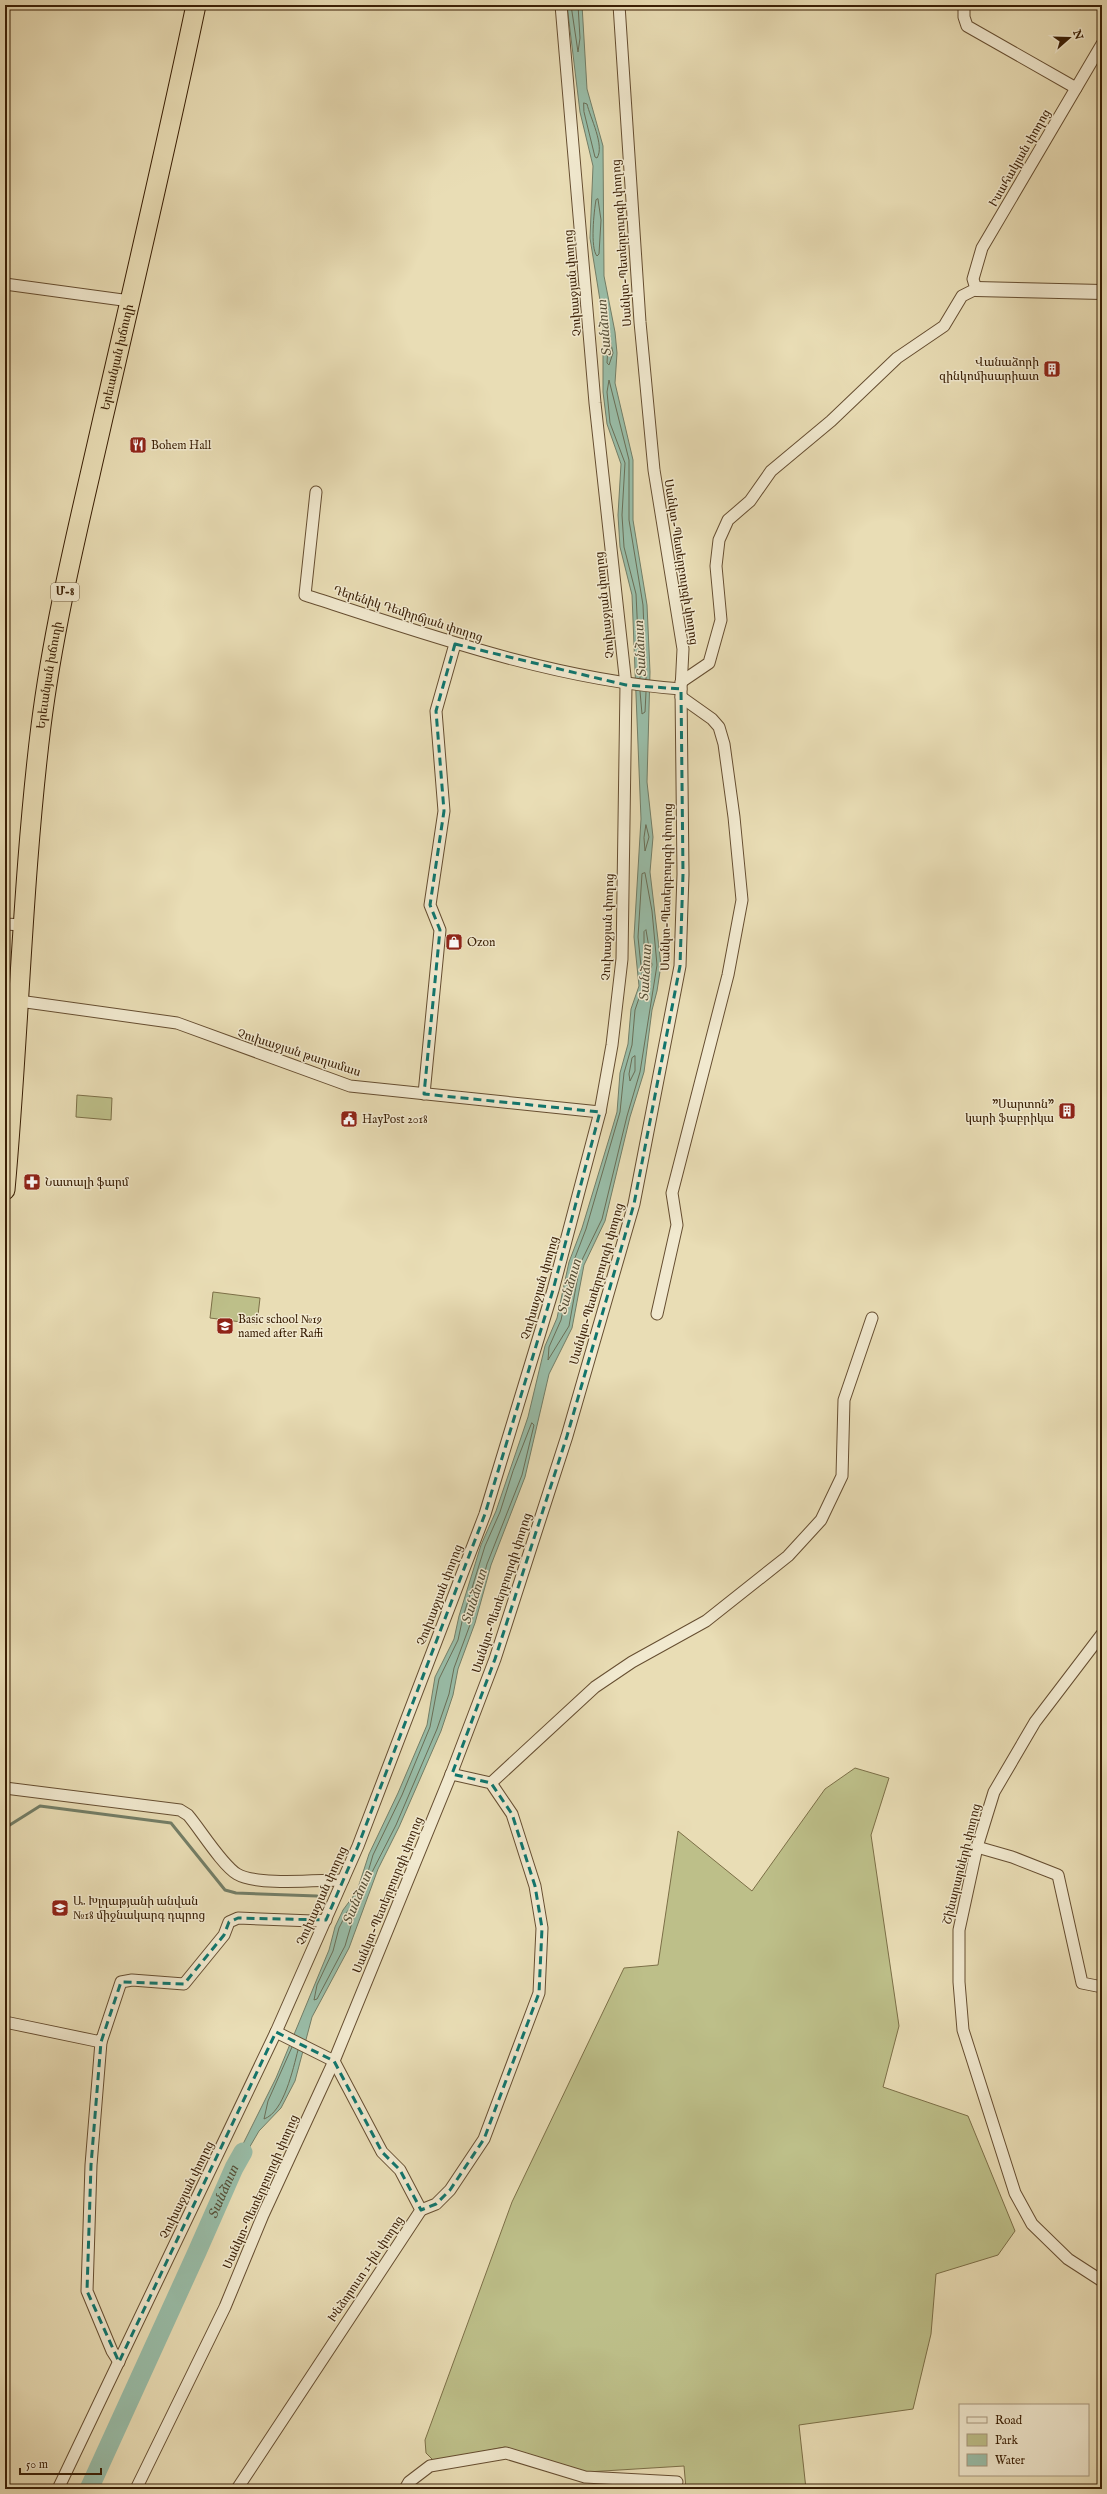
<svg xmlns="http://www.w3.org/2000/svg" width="1107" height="2494" font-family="'IM FELL English','Noto Serif Armenian',serif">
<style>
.green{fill:#bdbf89;stroke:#7c6f47}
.water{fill:#99bda8;stroke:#737e67}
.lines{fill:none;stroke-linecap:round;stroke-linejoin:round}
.shore{stroke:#6a6e56;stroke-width:1}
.stream{stroke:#737e67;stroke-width:3}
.river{stroke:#99bda8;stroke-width:19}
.minor-casing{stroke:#664e31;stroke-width:13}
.tertiary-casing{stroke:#664e31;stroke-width:16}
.trunk-casing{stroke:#3a1f05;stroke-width:21}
.minor{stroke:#f1e9cf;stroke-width:11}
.tertiary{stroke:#f1e9cf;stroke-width:14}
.trunk{stroke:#e9ddb5;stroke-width:19}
.marked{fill:none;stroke:#0f766e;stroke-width:3;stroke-dasharray:8 5;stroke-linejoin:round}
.labels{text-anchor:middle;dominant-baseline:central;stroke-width:3;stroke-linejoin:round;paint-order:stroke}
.shield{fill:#f1e9cf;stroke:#715c42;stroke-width:1}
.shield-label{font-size:11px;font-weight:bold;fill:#3a1f05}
.street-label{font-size:12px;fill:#3a1f05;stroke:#f1e9cf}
.poi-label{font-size:12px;fill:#3a1f05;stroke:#f1e9cf;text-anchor:start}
.water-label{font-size:13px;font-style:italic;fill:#564e36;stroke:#f1e9cf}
</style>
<rect width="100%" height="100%" fill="#e9ddb5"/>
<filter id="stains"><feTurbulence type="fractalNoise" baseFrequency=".005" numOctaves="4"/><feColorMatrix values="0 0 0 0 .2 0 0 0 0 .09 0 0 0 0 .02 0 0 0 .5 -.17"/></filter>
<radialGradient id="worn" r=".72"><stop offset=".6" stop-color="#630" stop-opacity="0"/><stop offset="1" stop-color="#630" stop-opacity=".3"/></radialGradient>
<g class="green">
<polygon points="77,1095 112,1098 111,1120 76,1117"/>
<polygon points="213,1292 260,1298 257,1324 210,1318"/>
<polygon points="855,1768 889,1778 871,1835 899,2026 883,2087 968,2116 1015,2231 998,2255 936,2274 931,2334 913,2409 799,2425 806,2489 686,2489 684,2466 587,2472 505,2447 434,2461 426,2453 425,2440 512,2202 624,1968 658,1965 678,1831 752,1891 825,1789"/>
</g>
<polygon class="water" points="567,5 582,5 587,89 603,146 604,276 615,332 617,353 615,383 633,460 633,520 647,605 650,672 647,782 653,837 650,872 661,965 657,991 652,1010 644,1072 630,1117 605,1221 584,1265 572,1328 549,1374 525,1477 491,1565 475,1623 458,1669 453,1695 441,1731 399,1827 378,1869 349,1948 312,2017 295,2081 281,2108 259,2131 234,2174 231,2174 229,2172 276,2078 329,1950 335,1927 343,1910 357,1891 369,1854 398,1793 427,1725 435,1677 454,1639 459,1616 481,1545 496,1511 528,1417 545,1346 557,1318 569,1262 582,1228 612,1129 617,1112 620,1073 628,1044 631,1009 639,986 634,937 641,819 632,595 620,547 618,515 621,464 607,424 603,392 603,319 590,238 593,166 580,112"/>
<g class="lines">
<g class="shore">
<polyline points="571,5 578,52 580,38 578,5"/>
<path d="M584,103L587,104C590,117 605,146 597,158L595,157L584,112Z"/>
<path d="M598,199L601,220L599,254L597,256C590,248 594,211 596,200Z"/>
<polygon points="611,344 613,353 609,365 607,363 608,346"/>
<polyline points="640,678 636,594 624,547 622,515 625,463 610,423 607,392 609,380 629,460 629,520 643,605 646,679"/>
<polyline points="640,691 642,714 645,712 646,692"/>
<polygon points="646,825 649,837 645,851 644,838"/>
<polygon points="645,873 652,911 657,965 640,1072 627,1116 602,1219 580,1264 569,1326 548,1360 549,1347 561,1320 573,1263 586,1229 620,1112 624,1073 632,1045 635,1010 643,986 638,937 642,874"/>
<polygon points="646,930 652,965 649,973 644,954 644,932"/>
<polygon points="635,1056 635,1071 630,1081 629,1074 632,1058"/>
<polygon points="532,1423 534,1425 522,1475 487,1564 471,1622 454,1668 449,1694 437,1729 396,1825 366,1884 365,1882 373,1855 402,1795 430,1727 439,1679 458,1640 463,1617 485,1546 500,1512 513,1471"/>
<polygon points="359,1899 345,1946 317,1999 314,2000 317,1985 333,1951 339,1928 347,1912"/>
<path d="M292,2047L268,2101L264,2119C284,2112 293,2069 298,2050"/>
</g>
<polyline class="stream" points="5,1828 40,1806 171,1823 225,1890 236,1893 317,1896"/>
<path class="river" id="s1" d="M89,2489L197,2252L234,2168L243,2152"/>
<g class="minor-casing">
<g id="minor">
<polyline points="964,5 964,17 967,26 1076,88"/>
<polyline points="5,284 130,301"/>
<path d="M316,492L305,595C426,634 554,680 681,689"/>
<polyline points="681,682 709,663 721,620 716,566 719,540 728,520 750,501 771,471 831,421 897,358 944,326 962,296 976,289 973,279 982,248 1102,44"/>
<polyline points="5,924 23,925"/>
<polyline points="19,1001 177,1023 350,1086 600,1112"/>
<polyline points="424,1094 440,930 430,905 444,811 436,711 455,644"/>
<polyline points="657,1314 677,1225 672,1193 728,975 742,900 734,817 724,744 719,727 712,719 681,697"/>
<polyline points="1102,1634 1035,1722 994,1792 977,1847 959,1930 959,1982 963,2030 1015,2193 1032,2224 1068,2259 1102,2281"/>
<polyline points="491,1783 595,1687 632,1662 706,1621 788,1556 821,1520 842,1476 844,1400 872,1318"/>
<path d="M5,1788L180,1810L188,1815C200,1829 222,1865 237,1874C257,1886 318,1880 343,1880"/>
<polyline points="977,1847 1012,1857 1058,1875 1082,1983 1102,1987"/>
<polyline points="5,2022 101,2042 121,1982 132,1980 184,1984 224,1935 229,1922 238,1918 313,1921 326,1920"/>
<polyline points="101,2042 91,2165 87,2291 112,2351 119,2362"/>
<polyline points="421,2210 436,2204 450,2190 484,2139 539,1993 542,1928 535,1886 512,1814 491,1783 451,1774"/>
<polyline points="58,2489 276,2032 358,1846 485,1514 553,1290 600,1112 612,1045 622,959 626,685 595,403 561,5"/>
<polyline points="136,2489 225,2307 263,2215 334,2061 452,1772 495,1659 567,1436 634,1204 680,966 683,874 681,689 683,649 654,470 640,322 619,5"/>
<polyline points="237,2489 421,2210 400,2170 382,2152 334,2061 276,2032"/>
<polyline points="405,2489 409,2482 430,2466 506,2453 585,2477 677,2482"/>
</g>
</g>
<g class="tertiary-casing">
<polyline id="tertiary" points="976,289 1102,292"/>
</g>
<g class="trunk-casing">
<g id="trunk">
<path id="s2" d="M5,1190C19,1036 22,880 41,726C54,622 80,520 103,418C135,280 167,143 196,5"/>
</g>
</g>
<use href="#minor" class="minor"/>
<use href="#tertiary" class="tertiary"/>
<use href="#trunk" class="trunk"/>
</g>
<path class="marked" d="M455,644L626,685L681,689L683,874L680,966L634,1204L567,1436L495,1659L452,1774L491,1783L512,1814L535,1886L542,1928L539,1993L484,2139L450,2190L436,2204L421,2210L400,2170L382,2152L334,2061L276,2032L119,2362L87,2291L91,2165L101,2042L121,1982L184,1984L224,1935L229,1922L238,1918L326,1920L358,1846L485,1514L553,1290L600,1112L424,1094L440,930L430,905L444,811L436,711Z"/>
<defs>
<g id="building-square" transform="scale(0.9)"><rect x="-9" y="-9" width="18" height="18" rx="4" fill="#8f2418" stroke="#f1e9cf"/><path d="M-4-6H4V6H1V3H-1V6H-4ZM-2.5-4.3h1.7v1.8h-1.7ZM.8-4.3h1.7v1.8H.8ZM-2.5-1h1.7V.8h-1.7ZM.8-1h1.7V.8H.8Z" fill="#fff"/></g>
<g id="restaurant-square" transform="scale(0.9)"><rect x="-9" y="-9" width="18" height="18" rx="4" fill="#8f2418" stroke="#f1e9cf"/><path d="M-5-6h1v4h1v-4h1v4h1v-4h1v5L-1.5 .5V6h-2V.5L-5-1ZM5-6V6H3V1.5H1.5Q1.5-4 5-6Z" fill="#fff"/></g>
<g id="shop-square" transform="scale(0.9)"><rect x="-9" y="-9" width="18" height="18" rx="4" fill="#8f2418" stroke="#f1e9cf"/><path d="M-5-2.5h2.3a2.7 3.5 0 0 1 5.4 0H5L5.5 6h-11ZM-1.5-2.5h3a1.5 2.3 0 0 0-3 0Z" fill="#fff"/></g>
<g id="civic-square" transform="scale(0.9)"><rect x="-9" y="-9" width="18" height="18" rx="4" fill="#8f2418" stroke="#f1e9cf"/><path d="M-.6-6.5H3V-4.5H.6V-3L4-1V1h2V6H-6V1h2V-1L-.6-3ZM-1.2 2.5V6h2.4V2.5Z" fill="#fff"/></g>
<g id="pharmacy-square" transform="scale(0.9)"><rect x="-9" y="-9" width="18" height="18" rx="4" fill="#8f2418" stroke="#f1e9cf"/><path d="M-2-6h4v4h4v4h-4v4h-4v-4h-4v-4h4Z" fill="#fff"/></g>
<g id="school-square" transform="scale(0.9)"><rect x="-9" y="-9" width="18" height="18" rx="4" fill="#8f2418" stroke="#f1e9cf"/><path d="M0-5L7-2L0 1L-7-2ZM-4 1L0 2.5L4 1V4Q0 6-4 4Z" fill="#fff"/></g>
</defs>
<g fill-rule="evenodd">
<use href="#building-square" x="1052" y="369"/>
<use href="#restaurant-square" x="138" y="445"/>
<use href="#shop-square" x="454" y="942"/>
<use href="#building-square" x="1067" y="1111"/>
<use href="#civic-square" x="349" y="1119"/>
<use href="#pharmacy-square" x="32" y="1182"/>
<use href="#school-square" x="225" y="1326"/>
<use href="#school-square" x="60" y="1908"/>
</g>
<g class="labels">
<rect class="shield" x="51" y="583" width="28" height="18" rx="3"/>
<g class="shield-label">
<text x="65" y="592">Մ-8</text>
</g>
<g class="street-label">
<text transform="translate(1020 158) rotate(-60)">Իսահակյան փողոց</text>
<text transform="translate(622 243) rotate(-94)">Սանկտ-Պետերբուրգի փողոց</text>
<text transform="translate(573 283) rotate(-95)">Չուխաջյան փողոց</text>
<text stroke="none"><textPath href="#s2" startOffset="842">Երեւանյան խճուղի</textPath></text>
<text transform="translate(681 562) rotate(81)">Սանկտ-Պետերբուրգի փողոց</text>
<text transform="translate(605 605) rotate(-96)">Չուխաջյան փողոց</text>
<text transform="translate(408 614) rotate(18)">Դերենիկ Դեմիրճյան փողոց</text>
<text stroke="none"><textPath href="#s2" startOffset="517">Երեւանյան խճուղի</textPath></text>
<text transform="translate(667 887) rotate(-89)">Սանկտ-Պետերբուրգի փողոց</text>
<text transform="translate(608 927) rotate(-88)">Չուխաջյան փողոց</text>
<text transform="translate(299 1053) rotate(18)">Չուխաջյան թաղամաս</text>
<text transform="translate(597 1284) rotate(-74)">Սանկտ-Պետերբուրգի փողոց</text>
<text transform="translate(540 1288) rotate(-74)">Չուխաջյան փողոց</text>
<text transform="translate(502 1593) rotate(-72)">Սանկտ-Պետերբուրգի փողոց</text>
<text transform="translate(440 1595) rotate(-69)">Չուխաջյան փողոց</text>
<text transform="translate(962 1864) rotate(-76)">Շինարարների փողոց</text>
<text transform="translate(388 1895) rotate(-68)">Սանկտ-Պետերբուրգի փողոց</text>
<text transform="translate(322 1896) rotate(-66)">Չուխաջյան փողոց</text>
<text transform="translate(187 2190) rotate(-64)">Չուխաջյան փողոց</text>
<text transform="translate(261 2192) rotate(-66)">Սանկտ-Պետերբուրգի փողոց</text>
<text transform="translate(366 2269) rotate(-56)">Խնձորուտ 1-ին փողոց</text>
</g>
<g class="poi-label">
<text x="1039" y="362" text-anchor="end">Վանաձորի<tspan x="1039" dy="14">զինկոմիսարիատ</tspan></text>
<text x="151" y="445">Bohem Hall</text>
<text x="467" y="942">Ozon</text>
<text x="1054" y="1104" text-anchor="end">"Սարտոն"<tspan x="1054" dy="14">կարի ֆաբրիկա</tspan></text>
<text x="362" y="1119">HayPost 2018</text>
<text x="45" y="1182">Նատալի ֆարմ</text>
<text x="238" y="1319">Basic school №19<tspan x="238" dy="14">named after Raffi</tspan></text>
<text x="73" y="1901">Ա. Խլղաթյանի անվան<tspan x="73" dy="14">№18 միջնակարգ դպրոց</tspan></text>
</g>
<g class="water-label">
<text transform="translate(605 328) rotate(-95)">Տանձուտ</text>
<text transform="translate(641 649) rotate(-93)">Տանձուտ</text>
<text transform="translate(646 973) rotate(-87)">Տանձուտ</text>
<text transform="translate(570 1287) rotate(-74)">Տանձուտ</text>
<text transform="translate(475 1597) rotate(-72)">Տանձուտ</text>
<text transform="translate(358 1898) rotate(-67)">Տանձուտ</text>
<text stroke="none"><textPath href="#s1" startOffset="326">Տանձուտ</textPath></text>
</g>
</g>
<rect width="1107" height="2494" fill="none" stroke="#e9ddb5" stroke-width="20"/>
<rect x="6" y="6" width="1095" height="2482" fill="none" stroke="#3a1f05" stroke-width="2"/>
<rect x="10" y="10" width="1087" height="2474" fill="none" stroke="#3a1f05"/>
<rect x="959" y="2404" width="130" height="72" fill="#f1e9cf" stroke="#a8987e"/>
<rect x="967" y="2417" width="20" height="6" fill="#f1e9cf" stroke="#a8987e"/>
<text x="995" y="2424" font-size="12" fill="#3a1f05">Road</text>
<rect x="967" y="2434" width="20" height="12" fill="#bdbf89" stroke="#a8987e"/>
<text x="995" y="2444" font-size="12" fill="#3a1f05">Park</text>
<rect x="967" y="2454" width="20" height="12" fill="#99bda8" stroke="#a8987e"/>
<text x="995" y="2464" font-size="12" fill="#3a1f05">Water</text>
<g transform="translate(1069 38) rotate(70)" stroke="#f1e9cf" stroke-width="3" paint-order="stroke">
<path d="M0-3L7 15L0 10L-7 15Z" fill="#3a1f05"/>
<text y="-6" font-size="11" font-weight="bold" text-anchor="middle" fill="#3a1f05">N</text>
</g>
<path d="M20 2468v6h81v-6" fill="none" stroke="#3a1f05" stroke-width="2"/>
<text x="26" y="2468" font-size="12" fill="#3a1f05" stroke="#f1e9cf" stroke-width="3" paint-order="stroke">50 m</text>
<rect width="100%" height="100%" filter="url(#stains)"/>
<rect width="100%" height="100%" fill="url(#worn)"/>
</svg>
